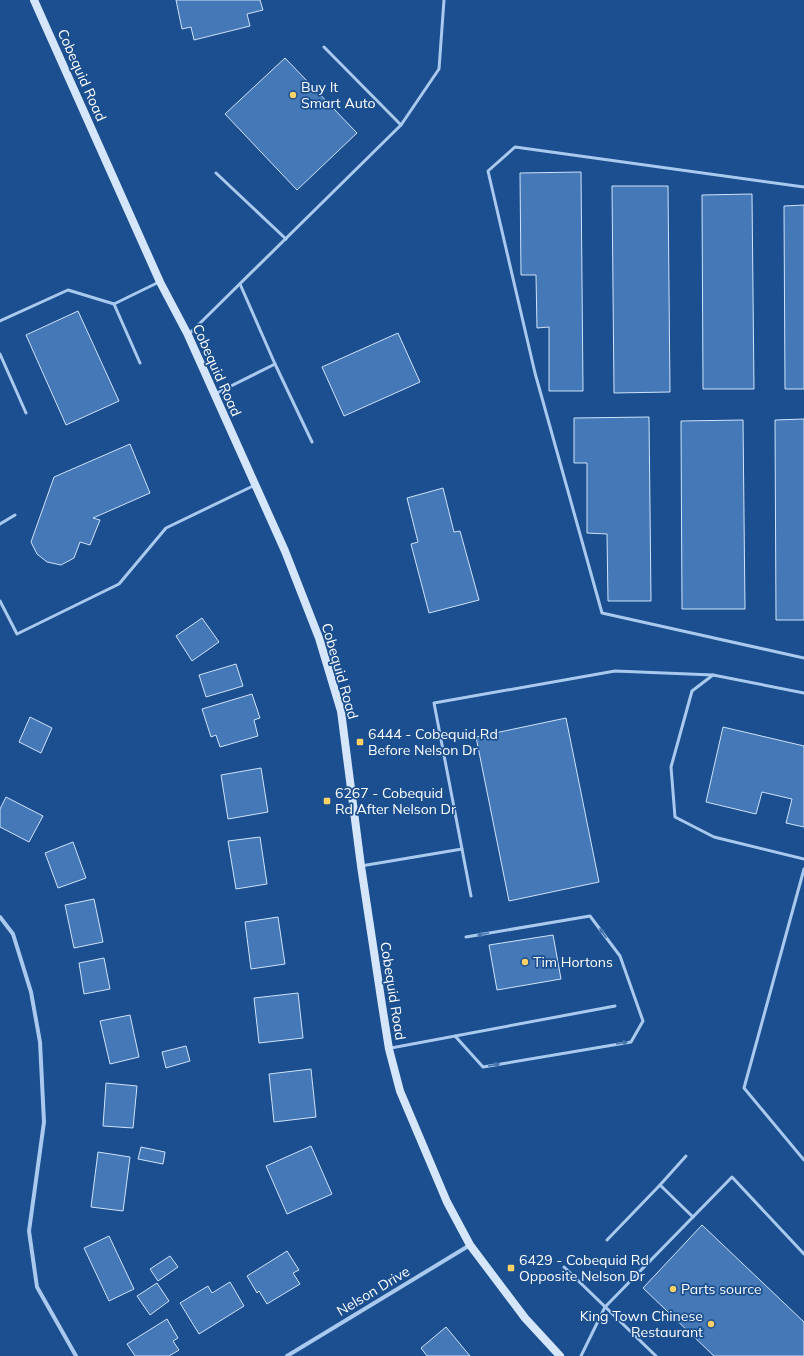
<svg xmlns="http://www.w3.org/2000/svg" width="804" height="1356" font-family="Mulish,sans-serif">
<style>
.building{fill:#4478b7;stroke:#cfe3fa}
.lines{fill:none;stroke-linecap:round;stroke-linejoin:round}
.lane{stroke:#a9c9ee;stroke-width:3}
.street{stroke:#a9c9ee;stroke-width:4}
.secondary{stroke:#d6e6fa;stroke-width:8}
.oneway{fill:#4674ac}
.poi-dot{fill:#ffd166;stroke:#1b4f8f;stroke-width:1.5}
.labels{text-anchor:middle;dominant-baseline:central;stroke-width:3.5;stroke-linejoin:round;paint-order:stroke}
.street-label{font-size:14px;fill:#fff;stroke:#1b4f8f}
.poi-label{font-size:14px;fill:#fff;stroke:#1b4f8f;text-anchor:start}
</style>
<rect width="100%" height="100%" fill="#1b4f8f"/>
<g class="building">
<polygon points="176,0 260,0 263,10 247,14 250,26 194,40 191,27 182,29"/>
<polygon points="285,58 357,133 297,190 225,114"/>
<polygon points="581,172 583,391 549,391 549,327 537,328 536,275 521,275 520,173"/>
<polygon points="612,186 668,186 670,392 614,393"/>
<polygon points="752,194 754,389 703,389 702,195"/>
<polygon points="804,205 804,389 785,389 784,206"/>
<polygon points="78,311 119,401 66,425 26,335"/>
<polygon points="398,333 420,382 344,416 322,367"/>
<polygon points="649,417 651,601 608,601 607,534 587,533 587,463 574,463 574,418"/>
<polygon points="804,419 804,620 776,620 775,420"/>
<polygon points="743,420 745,609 682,609 681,421"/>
<polygon points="130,444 150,493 93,518 100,520 90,545 80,542 74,558 61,565 47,562 37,554 31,542 54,477"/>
<polygon points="443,488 454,532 460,531 479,600 429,613 411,544 418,542 407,498"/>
<polygon points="202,618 219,642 192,661 176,636"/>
<polygon points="236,664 243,686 206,697 199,675"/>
<polygon points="252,694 260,718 254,720 258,736 220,747 216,735 211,737 202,709"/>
<polygon points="30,717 52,728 41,753 19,742"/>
<polygon points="566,718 599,882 509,901 476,737"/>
<polygon points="723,727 804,746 804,827 786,823 792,799 762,792 756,814 706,802"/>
<polygon points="261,768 268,812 228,819 221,775"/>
<polygon points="6,797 43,816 29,842 0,827 0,809"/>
<polygon points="260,837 267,884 236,889 228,841"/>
<polygon points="73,842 86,878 58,888 45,853"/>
<polygon points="94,899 103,942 74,948 65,905"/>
<polygon points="278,917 285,964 251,969 245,922"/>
<polygon points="553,935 561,979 497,990 489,945"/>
<polygon points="104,958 110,989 84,994 79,963"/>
<polygon points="298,993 303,1038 259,1043 254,998"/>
<polygon points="130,1015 139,1057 110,1064 100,1021"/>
<polygon points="186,1046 190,1061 166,1068 162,1052"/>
<polygon points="311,1069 316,1117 274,1122 269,1074"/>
<polygon points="106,1083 137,1086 133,1128 103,1126"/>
<polygon points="311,1146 332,1194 287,1214 266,1166"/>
<polygon points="141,1147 165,1152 163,1164 138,1159"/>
<polygon points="98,1152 130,1157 123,1211 91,1207"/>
<polygon points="702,1225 804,1322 804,1356 714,1356 643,1288"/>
<polygon points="109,1236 134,1289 109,1301 84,1248"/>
<polygon points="287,1251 299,1270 293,1273 300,1284 267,1304 259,1291 257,1293 247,1276"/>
<polygon points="170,1256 178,1267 158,1281 150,1269"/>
<polygon points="230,1282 244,1306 199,1334 180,1303 208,1286 212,1293"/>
<polygon points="157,1283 169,1301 150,1315 137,1296"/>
<polygon points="167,1319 178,1338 173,1341 179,1350 169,1356 135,1356 127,1344"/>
<polygon points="446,1327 470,1356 427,1356 421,1348"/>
</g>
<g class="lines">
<g class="lane">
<polyline points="401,125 439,69 444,0"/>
<polyline points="216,173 286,239"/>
<polyline points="804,187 515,147 488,171 535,373 602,613 804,658"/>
<polyline points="240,284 275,364 312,442"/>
<polyline points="114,304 159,282"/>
<polyline points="0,321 68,290 114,304 140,363"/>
<polyline points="188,335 401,125 324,47"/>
<polyline points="0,354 26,413"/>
<polyline points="215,394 275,364"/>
<polyline points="0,524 15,515"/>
<polyline points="0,601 17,634 119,584 166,528 255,485"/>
<polyline points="713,675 692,691 671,767 675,817 714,837 804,859"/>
<polyline points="361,866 462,849"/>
<polyline points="804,869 744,1088 804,1160"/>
<polyline points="471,896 434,703 615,671 713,675 804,693"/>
<polyline points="455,1036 483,1067 631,1042 643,1021 620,956 590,916 466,937"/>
<polyline points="391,1048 615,1006"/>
<polyline points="660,1185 686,1156"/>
<polyline points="607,1240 660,1185 693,1217"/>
<polyline points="564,1267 656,1356"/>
<polyline points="581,1356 605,1307 732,1177 804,1254"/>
</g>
<g class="street">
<polyline points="0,917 13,934 31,992 40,1042 44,1122 29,1231 37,1287 76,1356"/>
<polyline points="287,1356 470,1245"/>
</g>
<polyline class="secondary" points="34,0 160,282 188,335 285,551 319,638 341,711 361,866 382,1005 389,1049 400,1091 447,1202 470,1245 525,1318 560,1356"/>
</g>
<defs><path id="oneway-solid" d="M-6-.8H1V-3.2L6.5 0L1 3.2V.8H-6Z"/></defs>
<g class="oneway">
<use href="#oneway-solid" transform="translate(603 933) rotate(-126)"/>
<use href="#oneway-solid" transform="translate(483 934) rotate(170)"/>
<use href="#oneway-solid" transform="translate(622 1043) rotate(-10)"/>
<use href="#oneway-solid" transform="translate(494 1065) rotate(-10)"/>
</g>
<g class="poi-dot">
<circle cx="293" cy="95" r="4"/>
<rect x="356" y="738" width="8" height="8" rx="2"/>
<rect x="323" y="797" width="8" height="8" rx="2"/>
<circle cx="525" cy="962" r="4"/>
<rect x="507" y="1264" width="8" height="8" rx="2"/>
<circle cx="673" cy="1289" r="4"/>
<circle cx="711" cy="1324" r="4"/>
</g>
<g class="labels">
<g class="street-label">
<text transform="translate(82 75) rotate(66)">Cobequid Road</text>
<text transform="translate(217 370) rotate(66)">Cobequid Road</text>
<text transform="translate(340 671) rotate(74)">Cobequid Road</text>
<text transform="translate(393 991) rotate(81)">Cobequid Road</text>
<text transform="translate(373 1291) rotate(-31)">Nelson Drive</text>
</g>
<g class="poi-label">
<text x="301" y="87">Buy It<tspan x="301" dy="16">Smart Auto</tspan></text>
<text x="368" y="734">6444 - Cobequid Rd<tspan x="368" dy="16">Before Nelson Dr</tspan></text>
<text x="335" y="793">6267 - Cobequid<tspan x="335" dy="16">Rd After Nelson Dr</tspan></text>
<text x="533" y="962">Tim Hortons</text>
<text x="519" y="1260">6429 - Cobequid Rd<tspan x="519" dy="16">Opposite Nelson Dr</tspan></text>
<text x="681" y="1289">Parts source</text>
<text x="703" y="1316" text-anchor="end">King Town Chinese<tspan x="703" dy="16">Restaurant</tspan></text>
</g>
</g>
</svg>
